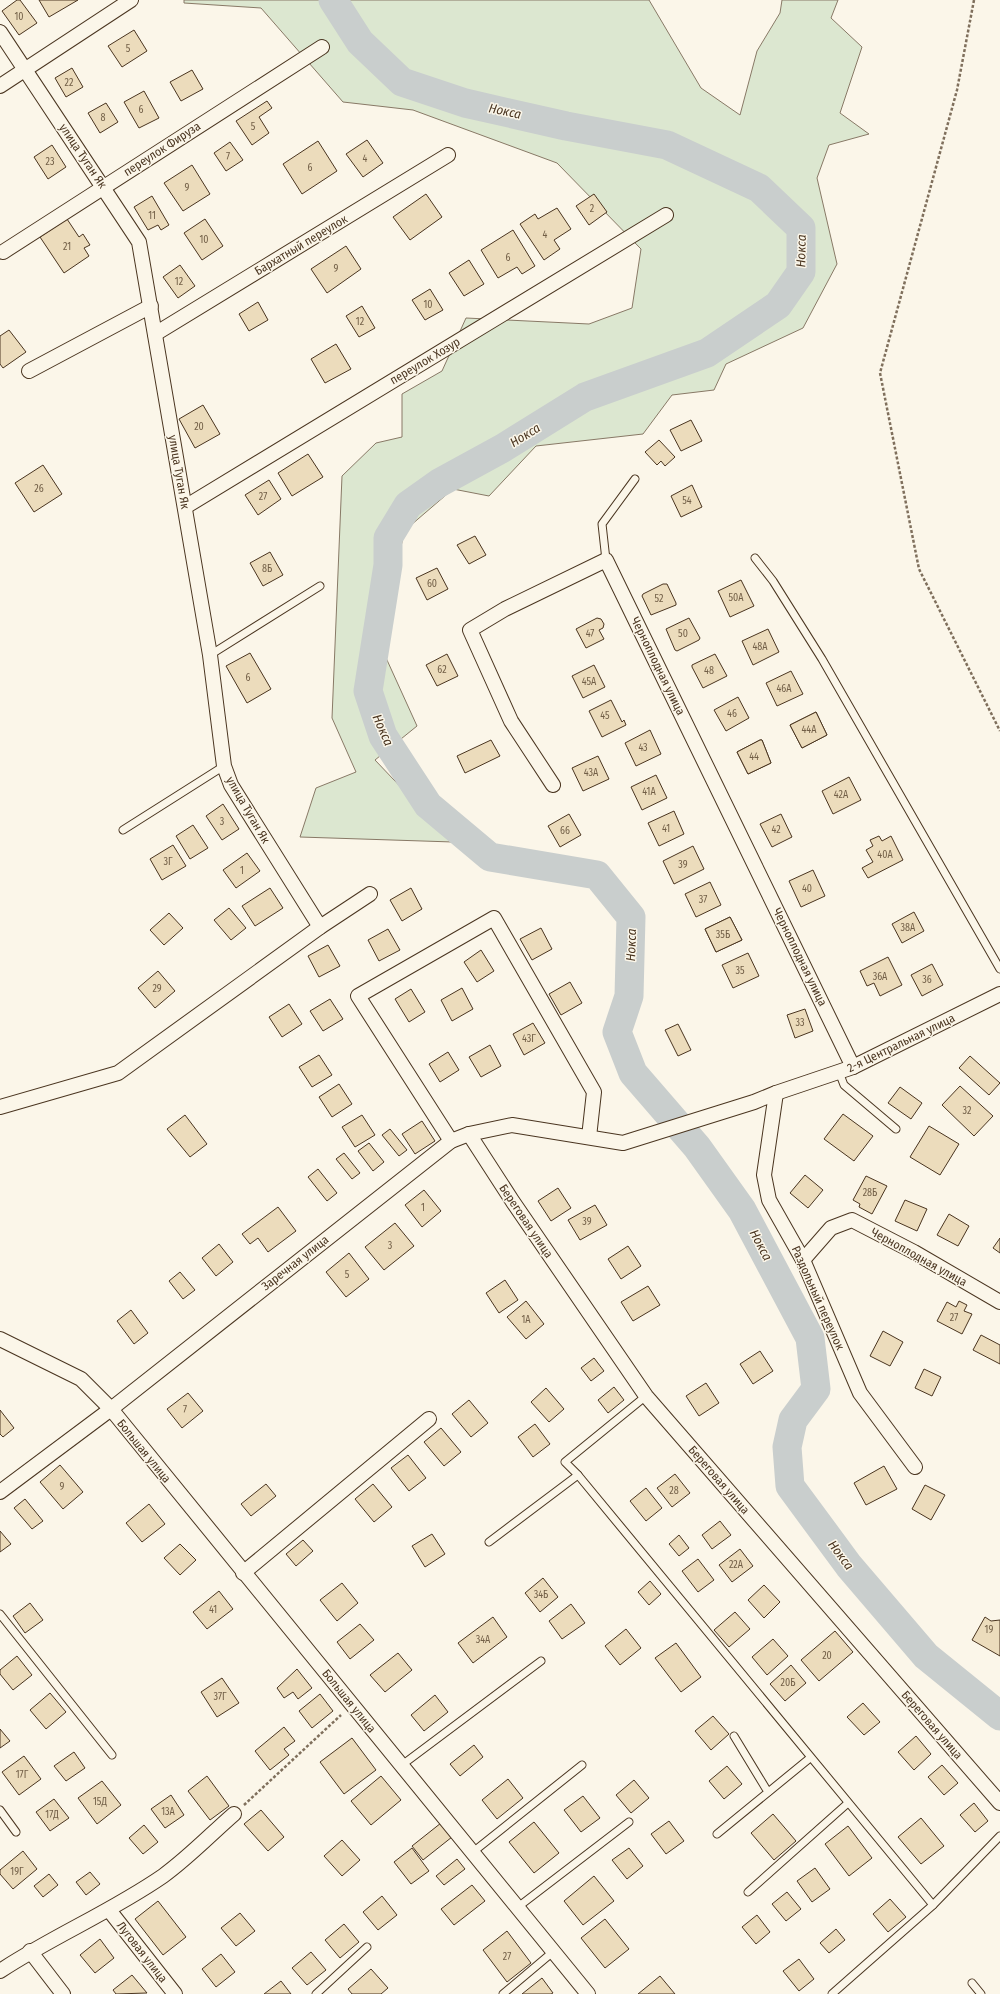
<svg xmlns="http://www.w3.org/2000/svg" width="1000" height="1994" font-family="'Fira Sans Condensed',sans-serif">
<style>
.green{fill:#dce7d0;stroke:#887966}
.lines{fill:none;stroke-linecap:round;stroke-linejoin:round}
.river{stroke:#c9cecd;stroke-width:29}
.building{fill:#ecdcbc;stroke:#4a3520}
.lane-casing{stroke:#4a3520;stroke-width:9}
.street-casing{stroke:#4a3520;stroke-width:16}
.path{stroke:#7f6f5c;stroke-width:2.5;stroke-dasharray:3 2;stroke-linecap:butt}
.lane{stroke:#fbf6e9;stroke-width:7}
.street{stroke:#fbf6e9;stroke-width:14}
.labels{text-anchor:middle;dominant-baseline:central;stroke-width:3;stroke-linejoin:round;paint-order:stroke}
.number-label{font-size:10px;fill:#725f47}
.street-label{font-size:12px;fill:#4a3520;stroke:#fbf6e9}
.water-label{font-size:13px;font-style:italic;fill:#4a3520;stroke:#fbf6e9}
</style>
<rect width="100%" height="100%" fill="#fbf6e9"/>
<polygon class="green" points="184,0 649,0 701,88 740,115 757,51 780,13 782,0 838,0 831,18 862,47 840,113 869,134 829,145 817,178 837,264 803,328 726,364 714,390 672,395 643,434 536,446 489,496 453,489 404,531 382,649 417,726 375,760 453,842 300,837 316,788 356,772 332,718 342,476 376,443 402,437 402,394 442,371 466,318 589,324 632,308 641,249 557,163 413,110 343,102 261,8 184,3"/>
<g class="lines">
<polyline class="river" points="333,0 360,42 402,82 465,103 566,126 667,145 759,188 801,228 801,272 778,305 707,353 585,397 503,448 439,483 408,505 388,538 388,565 368,691 383,736 428,805 490,857 597,875 631,917 629,996 617,1032 633,1073 697,1147 742,1210 810,1338 816,1389 793,1420 787,1447 790,1486 849,1566 926,1656 1000,1716"/>
</g>
<g class="building">
<polygon points="17,0 20,0 37,23 19,35 2,11"/>
<polygon points="39,0 78,0 49,17"/>
<polygon points="134,30 147,51 122,67 108,46"/>
<polygon points="72,68 83,87 66,97 55,78"/>
<polygon points="192,70 203,89 181,101 170,82"/>
<polygon points="144,91 159,118 139,128 124,102"/>
<polygon points="267,101 272,108 259,117 269,133 252,145 236,121"/>
<polygon points="106,103 118,122 100,133 88,113"/>
<polygon points="367,140 383,163 363,177 346,154"/>
<polygon points="318,141 337,171 302,194 283,164"/>
<polygon points="230,142 243,160 226,171 214,153"/>
<polygon points="52,145 66,167 48,179 34,157"/>
<polygon points="192,165 210,194 183,211 164,183"/>
<polygon points="426,194 442,217 410,240 393,217"/>
<polygon points="594,194 607,212 589,225 576,206"/>
<polygon points="152,196 169,225 161,230 158,225 148,230 134,207"/>
<polygon points="557,208 571,229 554,240 560,249 544,260 520,224 535,214 538,219"/>
<polygon points="67,219 79,237 83,234 90,245 84,248 89,256 64,273 40,237"/>
<polygon points="205,219 223,246 202,260 184,233"/>
<polygon points="513,230 535,266 522,274 517,267 498,278 481,250"/>
<polygon points="346,246 361,269 327,293 311,269"/>
<polygon points="469,260 484,284 464,296 449,273"/>
<polygon points="180,265 195,286 178,298 163,277"/>
<polygon points="430,289 443,310 425,320 412,300"/>
<polygon points="258,302 268,320 249,331 239,314"/>
<polygon points="362,306 375,328 359,337 346,316"/>
<polygon points="9,330 26,352 3,368 0,364 0,336"/>
<polygon points="336,344 351,369 325,383 311,359"/>
<polygon points="203,405 220,434 195,448 179,419"/>
<polygon points="691,420 702,441 681,451 670,430"/>
<polygon points="659,440 675,457 665,466 661,461 657,465 645,452"/>
<polygon points="308,454 323,477 292,496 278,473"/>
<polygon points="43,465 62,494 34,512 15,483"/>
<polygon points="269,480 281,499 258,515 245,495"/>
<polygon points="692,485 702,507 681,517 671,496"/>
<polygon points="475,536 486,555 469,564 457,545"/>
<polygon points="270,552 283,575 263,586 250,563"/>
<polygon points="437,568 448,589 427,600 416,578"/>
<polygon points="741,580 754,606 730,617 718,591"/>
<polygon points="663,584 667,584 676,603 676,605 651,615 642,596 643,594"/>
<polygon points="597,618 601,619 604,624 603,628 599,630 604,639 586,648 576,629"/>
<polygon points="689,618 700,638 699,640 677,651 675,650 666,629"/>
<polygon points="768,629 779,652 753,665 742,641"/>
<polygon points="250,653 271,689 247,703 226,666"/>
<polygon points="447,654 458,676 437,686 426,665"/>
<polygon points="715,654 727,676 703,688 692,667 692,665"/>
<polygon points="594,665 605,687 583,698 572,676"/>
<polygon points="791,671 803,694 777,706 766,683"/>
<polygon points="738,697 749,718 726,731 714,710"/>
<polygon points="611,700 622,722 624,720 626,725 602,737 589,711"/>
<polygon points="816,712 827,735 802,748 790,725"/>
<polygon points="816,712 827,735 802,748 790,725"/>
<polygon points="650,730 661,754 636,766 625,743"/>
<polygon points="491,740 500,756 465,773 457,756"/>
<polygon points="760,740 762,740 771,763 748,774 737,752"/>
<polygon points="760,740 762,740 771,763 748,774 737,752"/>
<polygon points="598,756 609,779 583,791 572,768"/>
<polygon points="656,775 667,798 642,810 631,787"/>
<polygon points="849,777 861,800 833,814 822,791"/>
<polygon points="223,804 239,829 222,840 206,816"/>
<polygon points="674,811 684,834 659,846 648,823"/>
<polygon points="569,814 581,835 560,847 548,826"/>
<polygon points="781,814 792,837 772,847 760,824"/>
<polygon points="193,825 208,848 190,859 176,836"/>
<polygon points="879,836 882,841 891,836 903,860 868,878 862,868 873,862 866,850 873,846 870,840"/>
<polygon points="173,845 186,866 162,880 150,859"/>
<polygon points="693,846 704,869 674,884 663,861"/>
<polygon points="247,853 260,871 236,888 223,870"/>
<polygon points="813,870 825,896 801,907 789,881"/>
<polygon points="710,882 721,905 696,917 685,894"/>
<polygon points="270,888 283,908 255,926 242,906"/>
<polygon points="411,888 422,909 402,921 390,900"/>
<polygon points="229,908 246,928 231,940 214,920"/>
<polygon points="914,912 924,931 902,943 892,924"/>
<polygon points="169,913 183,928 164,945 150,930"/>
<polygon points="730,917 742,940 716,952 705,929"/>
<polygon points="730,917 742,940 716,952 705,929"/>
<polygon points="541,928 552,949 532,960 520,939"/>
<polygon points="388,929 400,950 379,961 368,940"/>
<polygon points="328,945 340,966 319,977 308,956"/>
<polygon points="481,950 494,971 477,982 464,962"/>
<polygon points="748,953 759,976 733,988 722,965"/>
<polygon points="888,957 902,985 880,996 874,983 867,986 860,971"/>
<polygon points="932,964 943,985 922,996 911,975"/>
<polygon points="158,971 175,991 155,1008 138,988"/>
<polygon points="570,982 582,1003 561,1015 549,994"/>
<polygon points="462,988 473,1009 452,1021 441,1000"/>
<polygon points="411,989 425,1012 409,1022 395,999"/>
<polygon points="330,999 343,1019 323,1031 310,1011"/>
<polygon points="289,1004 302,1024 282,1037 269,1017"/>
<polygon points="805,1009 813,1031 795,1038 787,1015"/>
<polygon points="533,1023 545,1043 524,1055 513,1034"/>
<polygon points="678,1024 691,1050 678,1056 665,1030"/>
<polygon points="490,1045 501,1066 481,1077 469,1057"/>
<polygon points="448,1052 459,1070 440,1082 429,1064"/>
<polygon points="319,1055 332,1075 312,1087 299,1067"/>
<polygon points="970,1056 1000,1083 989,1095 959,1068"/>
<polygon points="339,1084 352,1104 332,1117 319,1097"/>
<polygon points="960,1086 993,1116 974,1136 942,1105"/>
<polygon points="900,1087 922,1103 911,1119 888,1103"/>
<polygon points="843,1114 873,1136 854,1161 824,1139"/>
<polygon points="185,1115 207,1144 190,1157 167,1129"/>
<polygon points="362,1115 375,1135 355,1147 342,1127"/>
<polygon points="422,1121 435,1141 415,1154 402,1134"/>
<polygon points="929,1126 959,1144 940,1175 910,1157"/>
<polygon points="390,1129 407,1150 399,1156 382,1135"/>
<polygon points="369,1143 384,1162 373,1171 358,1151"/>
<polygon points="344,1153 360,1173 352,1179 336,1159"/>
<polygon points="318,1169 337,1193 327,1201 308,1177"/>
<polygon points="805,1175 823,1190 808,1208 790,1193"/>
<polygon points="866,1176 887,1186 872,1214 859,1207 860,1204 853,1200"/>
<polygon points="558,1188 571,1208 551,1221 538,1201"/>
<polygon points="424,1190 441,1211 422,1227 405,1205"/>
<polygon points="905,1200 927,1209 917,1231 895,1221"/>
<polygon points="595,1205 607,1225 580,1240 568,1220"/>
<polygon points="278,1207 296,1231 268,1252 258,1238 250,1244 242,1234"/>
<polygon points="949,1214 969,1226 958,1246 937,1235"/>
<polygon points="395,1223 414,1246 384,1270 365,1247"/>
<polygon points="1000,1238 1000,1253 993,1248"/>
<polygon points="219,1244 233,1262 216,1276 202,1258"/>
<polygon points="628,1246 641,1266 621,1279 608,1259"/>
<polygon points="349,1253 369,1279 346,1297 326,1272"/>
<polygon points="180,1272 195,1290 183,1299 169,1281"/>
<polygon points="505,1280 518,1300 499,1313 486,1293"/>
<polygon points="648,1286 660,1305 633,1321 621,1302"/>
<polygon points="526,1301 544,1324 526,1339 507,1317"/>
<polygon points="959,1301 967,1305 964,1311 972,1314 962,1334 937,1321 947,1302 956,1307"/>
<polygon points="131,1310 148,1333 134,1344 117,1321"/>
<polygon points="883,1331 903,1342 890,1366 870,1356"/>
<polygon points="981,1335 1000,1345 1000,1364 973,1350"/>
<polygon points="760,1351 773,1371 753,1384 740,1364"/>
<polygon points="594,1358 604,1371 591,1381 581,1368"/>
<polygon points="924,1369 941,1377 932,1396 915,1388"/>
<polygon points="706,1383 719,1403 699,1416 686,1396"/>
<polygon points="614,1387 624,1400 608,1413 598,1400"/>
<polygon points="546,1388 564,1409 549,1422 531,1402"/>
<polygon points="188,1393 203,1411 182,1428 167,1409"/>
<polygon points="469,1400 488,1423 471,1437 452,1414"/>
<polygon points="0,1410 14,1428 3,1437 0,1434"/>
<polygon points="535,1424 550,1444 533,1457 518,1437"/>
<polygon points="441,1428 461,1452 444,1466 424,1442"/>
<polygon points="408,1455 426,1478 409,1491 391,1468"/>
<polygon points="60,1465 83,1492 63,1509 40,1482"/>
<polygon points="884,1466 897,1489 866,1505 854,1483"/>
<polygon points="675,1474 690,1493 672,1507 657,1488"/>
<polygon points="266,1484 276,1496 251,1516 241,1504"/>
<polygon points="373,1484 392,1507 374,1522 355,1499"/>
<polygon points="925,1485 945,1495 931,1520 912,1509"/>
<polygon points="646,1488 662,1508 646,1521 630,1501"/>
<polygon points="25,1499 43,1521 32,1529 14,1508"/>
<polygon points="149,1504 165,1524 142,1542 126,1523"/>
<polygon points="720,1521 731,1535 712,1549 702,1535"/>
<polygon points="0,1531 11,1544 0,1552"/>
<polygon points="432,1534 445,1554 425,1567 412,1546"/>
<polygon points="679,1535 689,1548 679,1556 669,1544"/>
<polygon points="303,1540 313,1551 296,1566 286,1554"/>
<polygon points="180,1544 196,1560 180,1575 164,1558"/>
<polygon points="740,1549 753,1566 732,1582 719,1565"/>
<polygon points="698,1559 714,1580 698,1592 682,1571"/>
<polygon points="543,1578 558,1597 540,1612 525,1593"/>
<polygon points="650,1581 661,1594 649,1605 638,1592"/>
<polygon points="342,1583 358,1603 337,1621 320,1600"/>
<polygon points="764,1585 780,1602 764,1618 748,1600"/>
<polygon points="219,1591 233,1609 207,1629 193,1612"/>
<polygon points="30,1603 43,1620 25,1633 13,1616"/>
<polygon points="571,1604 585,1623 562,1639 549,1621"/>
<polygon points="735,1612 750,1629 729,1647 714,1630"/>
<polygon points="493,1617 507,1637 473,1663 458,1643"/>
<polygon points="985,1617 991,1621 1000,1620 1000,1656 972,1640"/>
<polygon points="360,1624 374,1640 350,1659 337,1642"/>
<polygon points="626,1629 641,1648 620,1665 605,1646"/>
<polygon points="835,1631 853,1652 819,1681 801,1660"/>
<polygon points="773,1639 788,1656 767,1675 752,1657"/>
<polygon points="676,1643 701,1677 681,1692 655,1658"/>
<polygon points="398,1653 412,1670 385,1692 370,1675"/>
<polygon points="17,1656 32,1675 13,1690 0,1674 0,1670"/>
<polygon points="791,1665 806,1683 785,1701 770,1684"/>
<polygon points="297,1669 312,1688 298,1699 293,1692 284,1698 277,1688"/>
<polygon points="222,1678 239,1703 217,1717 201,1692"/>
<polygon points="50,1693 66,1712 46,1729 30,1710"/>
<polygon points="320,1694 333,1711 312,1728 299,1711"/>
<polygon points="435,1695 448,1712 424,1731 411,1715"/>
<polygon points="863,1703 880,1722 864,1735 847,1717"/>
<polygon points="713,1716 729,1734 711,1750 695,1731"/>
<polygon points="284,1727 295,1741 284,1749 289,1755 270,1770 255,1751"/>
<polygon points="0,1729 10,1741 0,1748"/>
<polygon points="916,1736 931,1754 914,1770 898,1752"/>
<polygon points="352,1738 376,1770 344,1794 320,1762"/>
<polygon points="474,1745 483,1757 460,1776 450,1764"/>
<polygon points="74,1752 85,1768 66,1781 54,1766"/>
<polygon points="24,1756 41,1779 19,1795 2,1772"/>
<polygon points="942,1765 958,1783 944,1795 928,1777"/>
<polygon points="727,1766 742,1784 724,1799 709,1781"/>
<polygon points="207,1776 229,1806 210,1820 188,1791"/>
<polygon points="381,1776 401,1800 371,1825 351,1801"/>
<polygon points="508,1779 523,1798 497,1819 482,1800"/>
<polygon points="634,1780 649,1798 631,1813 616,1795"/>
<polygon points="102,1781 121,1805 97,1824 78,1798"/>
<polygon points="171,1795 184,1815 165,1828 151,1809"/>
<polygon points="583,1796 600,1818 581,1832 564,1810"/>
<polygon points="54,1799 69,1818 50,1831 36,1812"/>
<polygon points="974,1803 988,1821 975,1832 960,1815"/>
<polygon points="261,1810 284,1837 268,1851 244,1824"/>
<polygon points="773,1814 796,1841 774,1860 751,1833"/>
<polygon points="921,1818 944,1846 921,1864 898,1837"/>
<polygon points="669,1821 684,1841 666,1854 651,1834"/>
<polygon points="534,1822 559,1853 534,1873 509,1842"/>
<polygon points="441,1823 452,1837 423,1860 412,1846"/>
<polygon points="144,1825 158,1842 143,1854 129,1838"/>
<polygon points="848,1826 872,1858 849,1876 825,1844"/>
<polygon points="342,1840 360,1860 342,1876 324,1856"/>
<polygon points="412,1848 429,1871 411,1884 394,1862"/>
<polygon points="629,1848 643,1866 627,1879 612,1860"/>
<polygon points="23,1851 37,1869 13,1889 0,1874 0,1870"/>
<polygon points="457,1859 465,1869 444,1885 436,1876"/>
<polygon points="815,1868 830,1889 812,1902 797,1881"/>
<polygon points="90,1872 100,1884 86,1895 76,1882"/>
<polygon points="49,1874 58,1885 43,1897 34,1886"/>
<polygon points="594,1876 614,1901 583,1925 564,1901"/>
<polygon points="472,1885 485,1901 454,1925 441,1909"/>
<polygon points="787,1892 801,1909 786,1921 772,1904"/>
<polygon points="382,1896 397,1915 378,1930 363,1912"/>
<polygon points="890,1899 906,1917 888,1932 873,1914"/>
<polygon points="158,1901 186,1937 163,1955 135,1919"/>
<polygon points="240,1913 255,1931 236,1946 221,1928"/>
<polygon points="757,1915 770,1932 756,1944 742,1927"/>
<polygon points="605,1919 629,1949 605,1968 581,1938"/>
<polygon points="344,1924 359,1942 340,1958 325,1940"/>
<polygon points="836,1929 845,1940 829,1953 820,1943"/>
<polygon points="507,1931 531,1963 507,1982 483,1950"/>
<polygon points="100,1939 114,1958 95,1973 80,1955"/>
<polygon points="311,1952 326,1970 307,1985 292,1968"/>
<polygon points="221,1954 235,1972 216,1987 202,1969"/>
<polygon points="799,1959 814,1979 799,1991 783,1971"/>
<polygon points="371,1969 388,1988 381,1994 352,1994 348,1989"/>
<polygon points="132,1975 147,1993 116,1994 113,1990"/>
<polygon points="660,1976 675,1994 638,1994"/>
<polygon points="542,1978 553,1993 551,1994 522,1994"/>
<polygon points="281,1981 291,1994 264,1994"/>
</g>
<g class="lines">
<g class="lane-casing">
<g id="lane">
<polyline points="755,558 773,581 822,659 1000,969"/>
<polyline points="606,560 602,524 635,479"/>
<polyline points="210,655 320,586"/>
<polyline points="123,830 224,766"/>
<polyline points="839,1072 844,1085 896,1129"/>
<polyline points="646,1396 565,1462 578,1475 933,1905"/>
<polyline points="489,1542 578,1475"/>
<polyline points="0,1614 112,1755"/>
<polyline points="734,1736 768,1792"/>
<polyline points="402,1765 541,1661"/>
<polyline points="0,1810 16,1832"/>
<polyline points="717,1834 810,1758"/>
<polyline points="473,1852 582,1765"/>
<polyline points="748,1892 848,1803"/>
<polyline points="518,1907 629,1822"/>
<polyline points="972,1983 981,1994"/>
<polyline points="316,1994 367,1947"/>
<polyline points="503,1994 554,1951"/>
<polyline points="832,1994 933,1905 1000,1836"/>
</g>
</g>
<g class="street-casing">
<g id="street">
<polyline points="0,32 139,242 210,655 224,766 231,785 320,927"/>
<polyline points="0,86 131,0"/>
<polyline points="3,252 322,47"/>
<polyline points="155,334 448,155"/>
<polyline points="29,371 151,306"/>
<polyline points="185,507 666,215"/>
<polyline points="553,785 511,721 470,630 505,609 606,560 853,1067"/>
<polyline points="776,1093 764,1175 769,1200 803,1260 860,1393 915,1467"/>
<polyline points="0,1107 118,1073 320,927 370,894"/>
<polyline points="469,1134 513,1202 646,1396 1000,1803"/>
<polyline points="451,1141 358,996 494,918 594,1092 589,1137"/>
<polyline points="803,1260 831,1228 852,1220 914,1252 1000,1302"/>
<polyline points="0,1339 81,1379 111,1409 588,1994"/>
<polyline points="0,1492 111,1409 451,1141 469,1134 512,1125 623,1143 754,1102 776,1093 853,1067 1000,994"/>
<polyline points="243,1573 429,1419"/>
<polyline points="109,1910 175,1994"/>
<polyline points="30,1951 63,1994"/>
<path d="M0,1971C53,1936 111,1912 163,1876C188,1858 211,1834 234,1814"/>
</g>
</g>
<g class="path">
<polyline points="974,0 957,90 880,373 919,569 1000,731"/>
<polyline points="244,1805 341,1715"/>
</g>
<use href="#lane" class="lane"/>
<use href="#street" class="street"/>
</g>
<g class="labels">
<g class="number-label">
<text x="19" y="17">10</text>
<text x="128" y="49">5</text>
<text x="69" y="83">22</text>
<text x="141" y="110">6</text>
<text x="103" y="118">8</text>
<text x="253" y="127">5</text>
<text x="228" y="157">7</text>
<text x="365" y="159">4</text>
<text x="50" y="162">23</text>
<text x="310" y="168">6</text>
<text x="187" y="188">9</text>
<text x="592" y="209">2</text>
<text x="152" y="216">11</text>
<text x="545" y="235">4</text>
<text x="204" y="240">10</text>
<text x="67" y="247">21</text>
<text x="508" y="258">6</text>
<text x="336" y="269">9</text>
<text x="179" y="282">12</text>
<text x="428" y="305">10</text>
<text x="360" y="322">12</text>
<text x="199" y="427">20</text>
<text x="39" y="489">26</text>
<text x="263" y="497">27</text>
<text x="687" y="501">54</text>
<text x="267" y="569">8Б</text>
<text x="432" y="584">60</text>
<text x="736" y="598">50А</text>
<text x="659" y="599">52</text>
<text x="590" y="634">47</text>
<text x="683" y="634">50</text>
<text x="760" y="647">48А</text>
<text x="442" y="670">62</text>
<text x="709" y="671">48</text>
<text x="248" y="678">6</text>
<text x="589" y="682">45А</text>
<text x="784" y="689">46А</text>
<text x="732" y="714">46</text>
<text x="605" y="716">45</text>
<text x="809" y="730">44А</text>
<text x="643" y="748">43</text>
<text x="754" y="757">44</text>
<text x="591" y="773">43А</text>
<text x="649" y="792">41А</text>
<text x="841" y="795">42А</text>
<text x="222" y="822">3</text>
<text x="666" y="829">41</text>
<text x="776" y="830">42</text>
<text x="565" y="831">66</text>
<text x="885" y="855">40А</text>
<text x="168" y="862">3Г</text>
<text x="683" y="865">39</text>
<text x="242" y="871">1</text>
<text x="807" y="889">40</text>
<text x="703" y="900">37</text>
<text x="908" y="928">38А</text>
<text x="723" y="935">35Б</text>
<text x="740" y="971">35</text>
<text x="880" y="977">36А</text>
<text x="927" y="980">36</text>
<text x="157" y="989">29</text>
<text x="800" y="1023">33</text>
<text x="529" y="1039">43Г</text>
<text x="967" y="1111">32</text>
<text x="870" y="1193">28Б</text>
<text x="423" y="1208">1</text>
<text x="587" y="1222">39</text>
<text x="390" y="1246">3</text>
<text x="347" y="1275">5</text>
<text x="954" y="1318">27</text>
<text x="526" y="1320">1А</text>
<text x="185" y="1410">7</text>
<text x="62" y="1487">9</text>
<text x="674" y="1491">28</text>
<text x="736" y="1565">22А</text>
<text x="541" y="1595">34Б</text>
<text x="213" y="1610">41</text>
<text x="989" y="1630">19</text>
<text x="483" y="1640">34А</text>
<text x="827" y="1656">20</text>
<text x="788" y="1683">20Б</text>
<text x="220" y="1697">37Г</text>
<text x="22" y="1775">17Г</text>
<text x="100" y="1802">15Д</text>
<text x="168" y="1812">13А</text>
<text x="52" y="1815">17Д</text>
<text x="17" y="1872">19Г</text>
<text x="507" y="1957">27</text>
</g>
<g class="street-label">
<text transform="translate(162 149) rotate(-33)">переулок Фируза</text>
<text transform="translate(83 156) rotate(56)">улица Туган Як</text>
<text transform="translate(301 245) rotate(-31)">Бархатный переулок</text>
<text transform="translate(425 361) rotate(-31)">переулок Хозур</text>
<text transform="translate(179 472) rotate(80)">улица Туган Як</text>
<text transform="translate(658 666) rotate(64)">Черноплодная улица</text>
<text transform="translate(248 810) rotate(60)">улица Туган Як</text>
<text transform="translate(800 957) rotate(64)">Черноплодная улица</text>
<text transform="translate(901 1043) rotate(-26)">2-я Центральная улица</text>
<text transform="translate(526 1221) rotate(56)">Береговая улица</text>
<text transform="translate(919 1257) rotate(29)">Черноплодная улица</text>
<text transform="translate(295 1263) rotate(-38)">Заречная улица</text>
<text transform="translate(818 1298) rotate(66)">Раздольный переулок</text>
<text transform="translate(144 1451) rotate(51)">Большая улица</text>
<text transform="translate(719 1480) rotate(49)">Береговая улица</text>
<text transform="translate(349 1701) rotate(51)">Большая улица</text>
<text transform="translate(932 1725) rotate(49)">Береговая улица</text>
<text transform="translate(142 1952) rotate(52)">Луговая улица</text>
</g>
<g class="water-label">
<text transform="translate(505 111) rotate(12)">Нокса</text>
<text transform="translate(801 251) rotate(-89)">Нокса</text>
<text transform="translate(525 435) rotate(-32)">Нокса</text>
<text transform="translate(383 730) rotate(66)">Нокса</text>
<text transform="translate(631 945) rotate(-88)">Нокса</text>
<text transform="translate(761 1245) rotate(62)">Нокса</text>
<text transform="translate(841 1555) rotate(53)">Нокса</text>
</g>
</g>
</svg>
